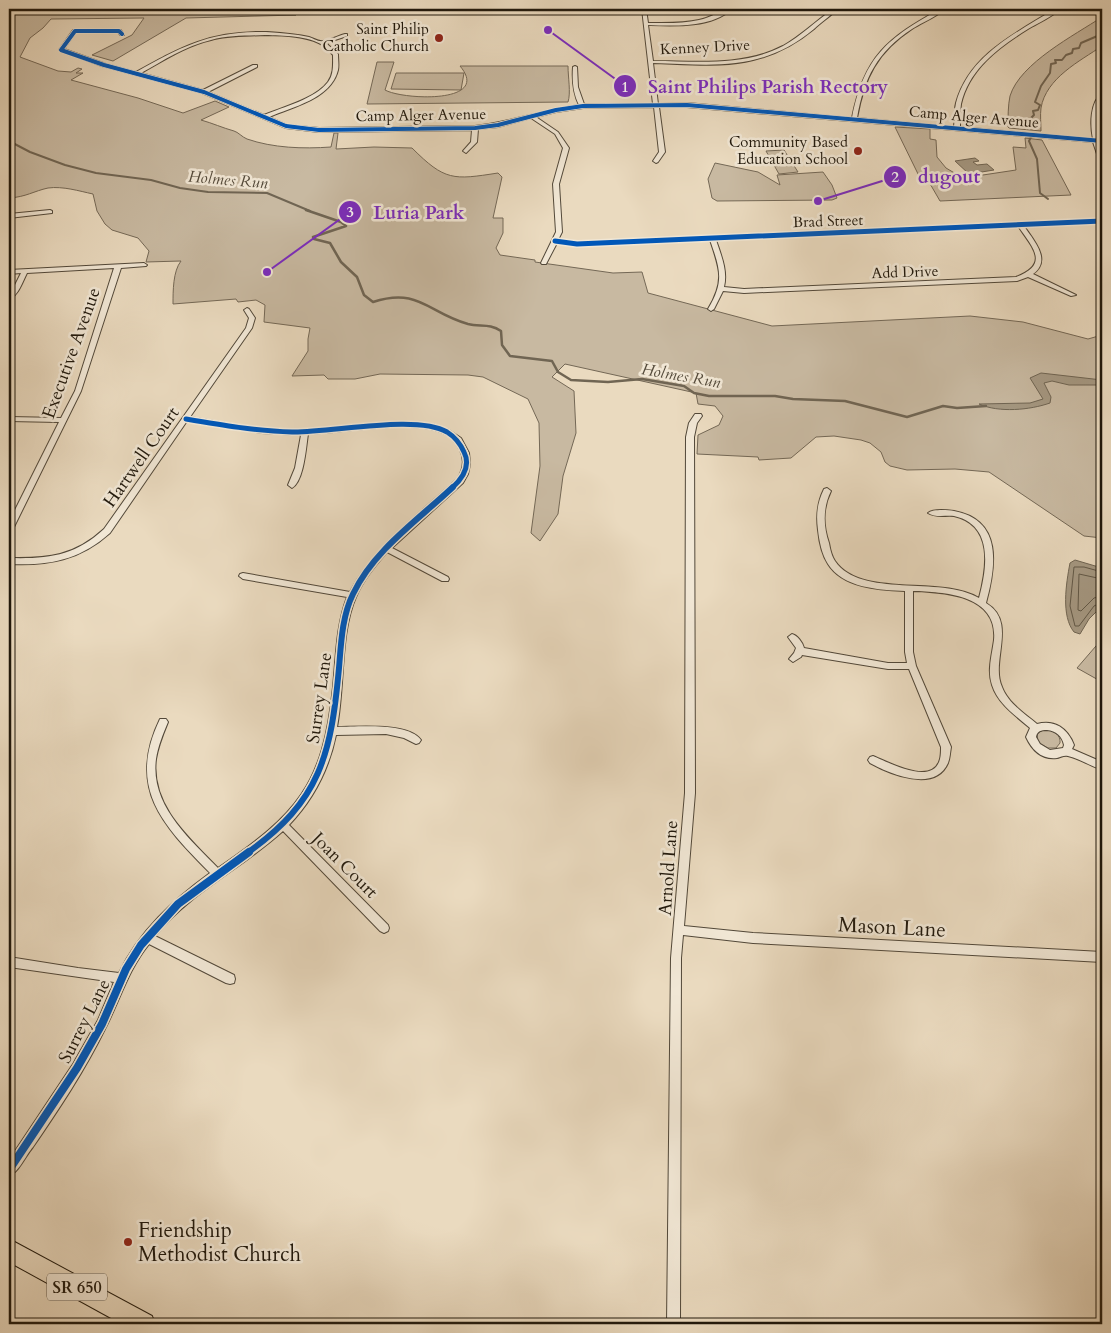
<svg xmlns="http://www.w3.org/2000/svg" width="1111" height="1333" font-family="Cardo,serif">
	<rect width="100%" height="100%" fill="#eadabf"/>
	<filter id="stains"><feTurbulence type="fractalNoise" baseFrequency=".004" numOctaves="4"/><feColorMatrix values="0 0 0 0 .2 0 0 0 0 .09 0 0 0 0 .02 0 0 0 .5 -.17"/></filter>
	<radialGradient id="worn" r=".72"><stop offset=".6" stop-color="#630" stop-opacity="0"/><stop offset="1" stop-color="#630" stop-opacity=".3"/></radialGradient>
	<path fill="#c8b9a1" stroke="#746856" d="M9,9H208L240,14L296,15L186,18L113,61L92,55L132,35L144,18L51,19L43,28L30,38L20,57L58,71L71,72L78,68L82,69L76,73H83L71,80L138,98L183,113L215,101L229,107L201,120C212,123 223,128 234,131C238,132 242,137 247,139C273,148 303,149 331,147L334,133H338L336,149L374,147L412,148C445,181 453,180 498,173L502,177L493,218H503V233L496,248L500,255L535,260V262L613,273L642,272L648,293L772,326L970,316L1023,322L1088,339L1102,335V538L1084,536L989,472L955,469L907,470L890,466L885,462L881,452L870,443L861,440L834,436L816,437L791,458L759,460L758,457L697,454L698,435L719,425L723,416L715,406L698,404L696,393L565,364L552,377L574,391L576,433L563,476L558,514L540,541L531,533L540,466L539,423L528,399L483,377L468,375L380,374L355,379H328L324,375L292,376L308,351V339L310,328L264,322L265,305L256,300L238,302L236,299L173,304C173,291 173,271 181,261L146,262L149,251L138,238L112,230L105,224L97,211L93,194C79,191 63,186 48,188C34,191 26,197 9,198Z
		M308,9H461V10L306,13Z
		M479,9H581V11L479,12Z
		M1102,17V46C1080,61 1046,78 1041,108C1040,115 1041,124 1041,131L1009,128L1008,127C1008,117 1008,105 1010,96C1020,63 1075,35 1102,17Z
		M377,62H394L385,90C403,100 492,104 460,66H568C568,77 571,93 568,102L367,104Z
		M396,73H464L461,90L391,89Z
		M895,127L930,129V139L936,140L937,157L946,168L963,178L1016,170L1013,147L1026,148L1025,138L1042,140L1071,195L940,201L929,182L920,178Z
		M784,150L798,172L779,174L766,151Z
		M715,163L758,172L780,185L777,175L823,172L832,185L837,198L832,200L717,201L712,198L708,179Z
		M1102,639V682L1077,668Z
		M1046,729C1054,731 1061,735 1060,743L1056,748H1048L1038,742L1037,733Z"/>
	<path fill="#a59882" stroke="#706553" d="M975,158L979,161L973,162L977,165L987,164L994,170L969,174L955,161Z
		M1041,373L1102,380V385H1069L1052,381L1044,383L1051,397L1050,403C1030,410 999,413 979,404L1030,403L1043,399L1030,378Z
		M1075,560L1102,568V606L1089,619L1080,634L1074,632C1061,616 1066,584 1070,563Z"/>
	<g fill="none" stroke-linecap="round" stroke-linejoin="round">
		<path stroke="#625847" stroke-width="1" d="M1102,572L1084,567H1074L1070,606L1075,626H1079L1094,606L1102,602
			M1102,579L1079,574L1078,610L1081,611L1094,598L1102,596"/>
		<path stroke="#706553" stroke-width="2" d="M1028,129L1027,125L1031,124L1030,119L1034,115L1033,111L1038,110L1040,105L1035,102L1041,86L1050,73L1051,64L1056,63L1055,60H1062L1066,55L1072,53L1073,49L1079,48L1081,43L1102,34
			M1031,137L1029,141L1037,159L1040,193L1048,199
			M9,141L30,152L65,165L96,173L151,180L180,188L208,192L267,193L310,211"/>
		<path stroke="#706553" stroke-width="2.5" d="M306,210L341,222L346,226L313,237L314,239L330,243L341,262L357,277L364,295L373,302C419,287 428,313 468,324C480,327 490,323 501,331L502,345L510,356L552,361L558,372L571,380L608,382L642,379L684,386L694,393L709,396H775L793,399L845,401L907,417L943,406L957,408L986,406"/>
		<defs>
			<path id="street" d="M642,9H646L648,23C665,23 682,24 699,20C710,18 723,9 732,9C711,28 675,26 648,25L653,61C696,61 743,67 783,46C801,36 816,21 833,9H837C831,16 821,22 814,29C762,72 716,65 653,63L658,104L687,103L852,118C864,56 888,38 940,9H945C936,17 923,22 912,29C877,52 864,78 857,118L954,127C955,119 954,111 956,103C969,55 1016,33 1055,9H1060C1052,17 1038,23 1028,29C999,47 969,69 961,104C960,111 960,120 960,127L1093,139C1090,125 1090,102 1102,93C1102,98 1100,103 1099,109C1096,119 1096,129 1098,139H1102V143L1099,142L1102,154V162L1099,160L1093,142L687,107H659L665,152L658,162L656,163L653,161L659,152L654,107L583,108L556,112L536,117L558,132L569,148L559,184L562,232L558,240L577,242L1102,219V223L1024,226C1034,241 1052,260 1033,274L1076,295L1071,296L1028,277L1017,281L744,293L723,291L714,309L711,311L708,309C725,281 720,269 710,240L577,246L557,243L546,264H542L541,263L556,232L553,184L563,148L555,134L531,118L498,127L478,129L477,142L466,153L463,151L471,142L472,130L319,132L286,128L202,93L102,66L59,50L73,30H121L124,35H120L118,32H76L64,49L106,64L136,72C183,46 210,31 266,32C280,33 295,34 309,37C313,38 318,42 323,41C330,40 338,36 345,34H347V36L326,43L338,54C338,60 339,65 338,70C331,99 292,107 269,117L287,125L319,128L475,126C510,122 544,110 579,105C573,93 572,81 573,67L575,66L577,67L578,87L584,104H653ZM265,35C283,36 308,35 324,46C327,48 330,52 333,55C333,64 334,74 328,82C315,99 283,107 264,115L208,92L257,67V65H253L203,90L141,73C163,61 185,46 211,40C228,35 247,36 265,35ZM1018,226C1033,248 1050,264 1016,277L744,289L724,287C728,271 721,255 716,240Z
				M50,210L52,211V213L9,218V214Z
				M144,263L147,265L146,266L121,268L81,391L13,529L9,532V522L59,422L9,421V417L61,418L75,391L114,268L27,273C22,283 19,294 9,300V294L13,289L21,273L9,274V270Z
				M247,308L249,309L255,318L252,328L190,417L249,427L287,430L328,429L398,422L432,424L449,430L461,438L469,453L470,464L468,474L463,483L392,548L448,577L449,579L448,581H442L387,552C375,566 363,580 356,597C340,633 345,687 337,727C357,727 408,722 421,740L419,743L416,744L404,738L386,734L336,735C329,769 313,800 289,825L388,925L389,928L388,931L384,933L380,931L283,831C241,869 191,892 155,936L234,975L235,979L234,983L230,984L226,983L149,944C128,970 120,1000 105,1029C85,1070 59,1109 33,1147C26,1155 19,1172 9,1176V1160L73,1064L98,1020L114,982L9,967V957L78,968L119,973C139,931 173,900 210,873C164,826 126,789 160,719H166L168,722C163,734 158,746 156,759C150,805 189,838 218,868C297,814 323,786 333,687C336,657 336,626 347,597L243,579L239,576L240,574L243,573L350,592C374,546 420,514 457,479C463,470 465,460 460,450C456,443 452,438 445,434C417,418 342,433 308,434C306,447 304,481 292,488L288,485L295,468L301,435L262,433L187,421L110,533C80,560 49,566 9,564V558C48,559 75,556 104,529L246,328L249,318L244,310Z
				M695,414H701L702,416L697,423L694,437L695,793L684,926L753,933L1102,952V962L753,943L683,935L681,958L680,1324H667L671,958L685,793L686,437L689,423Z
				M827,488L831,491C823,507 823,526 829,543C830,549 832,557 835,561C861,599 940,575 979,598C987,568 994,525 954,516C946,515 935,518 928,513C933,509 947,510 954,511C1003,520 996,566 986,603C1018,622 990,661 1002,687C1008,703 1025,714 1037,724C1055,719 1068,729 1074,745L1072,749L1102,762V770C1091,766 1080,759 1068,756C1064,755 1061,757 1057,758C1042,760 1032,750 1026,737L1030,728C1016,716 998,704 992,685C987,670 992,655 994,640C998,595 945,592 913,591V652L916,666L951,747C950,752 950,758 948,763C935,793 890,774 870,763L868,760L870,757L873,756C888,762 933,787 940,759C941,755 941,751 941,747L909,669H888L802,655L801,657L793,662L789,659L794,653L796,648L788,637L792,634C797,635 803,643 804,648L888,663H907L905,652V591C879,590 843,588 828,564C822,555 819,540 818,530C816,515 817,503 824,489ZM1047,730C1056,731 1062,736 1064,745L1063,748L1050,750L1040,744L1036,737C1037,731 1041,730 1047,730Z"/>
			<path id="primary" d="M9,1239L152,1316L155,1324H122L9,1262Z"/>
		</defs>
		<use href="#street" stroke="#524839" stroke-width="2"/>
		<use href="#primary" stroke="#20180c" stroke-width="2"/>
		<use href="#street" fill="#f1e7d5" fill-rule="evenodd"/>
		<use href="#primary" fill="#eadabf" fill-rule="evenodd"/>
		<defs>
			<path id="cycleway-far3" d="M122,34L119,31H75L61,50L104,65L204,92L286,126L319,130L475,128L498,125L556,110L583,106L687,105L1102,141"/>
			<path id="cycleway-far2" d="M555,241L577,244L1102,221
				M186,419C221,425 256,431 292,432C331,433 416,414 447,432C455,437 460,443 464,452C471,466 462,479 452,488"/>
			<path id="cycleway-far1" d="M247,853C321,801 331,754 339,668C341,644 342,616 353,594C374,550 418,520 453,487"/>
			<path id="cycleway" d="M9,1170L77,1068L102,1024L126,969L141,945L178,904L249,852"/>
		</defs>
		<use href="#cycleway-far3" stroke="#f1e7d5" stroke-width="5.5"/>
		<use href="#cycleway-far2" stroke="#f1e7d5" stroke-width="8"/>
		<use href="#cycleway-far1" stroke="#f1e7d5" stroke-width="9"/>
		<use href="#cycleway" stroke="#f1e7d5" stroke-width="11"/>
		<use href="#cycleway-far3" stroke="#0057b8" stroke-width="4"/>
		<use href="#cycleway-far2" stroke="#0057b8" stroke-width="5"/>
		<use href="#cycleway-far1" stroke="#0057b8" stroke-width="6"/>
		<use href="#cycleway" stroke="#0057b8" stroke-width="8"/>
	</g>
	<g fill="#8f2418" stroke="#f1e7d5" stroke-width="2">
		<circle cx="439" cy="38" r="5"/>
		<circle cx="858" cy="151" r="5"/>
		<circle cx="128" cy="1242" r="5"/>
	</g>
	<g text-anchor="middle" stroke-width="5" stroke-linejoin="round" paint-order="stroke">
		<g font-size="15" fill="#20180c" stroke="#f1e7d5" text-anchor="end">
			<text x="429" y="34">Saint Philip<tspan x="429" dy="17">Catholic Church</tspan></text>
			<text x="848" y="147">Community Based<tspan x="848" dy="17">Education School</tspan></text>
		</g>
		<g font-size="15" fill="#20180c" stroke="#f1e7d5">
			<text transform="translate(705 47) rotate(-3)" y="5">Kenney Drive</text>
			<text transform="translate(421 115) rotate(-1)" y="5">Camp Alger Avenue</text>
			<text transform="translate(974 117) rotate(5)" y="5">Camp Alger Avenue</text>
			<text transform="translate(828 221) rotate(-2)" y="5">Brad Street</text>
			<text transform="translate(905 272) rotate(-2)" y="5">Add Drive</text>
		</g>
		<g font-size="16" font-style="italic" fill="#554b3b" stroke="#f1e7d5">
			<text transform="translate(228 179) rotate(5)" y="6">Holmes Run</text>
			<text transform="translate(681 375) rotate(10)" y="6">Holmes Run</text>
		</g>
		<rect fill="#f1e7d5" stroke="#5f5648" stroke-width="1" x="47" y="1273.5" width="60" height="27" rx="4"/>
		<g font-size="16" font-weight="bold" fill="#20180c">
			<text x="77" y="1293">SR 650</text>
		</g>
		<g font-size="18" fill="#20180c" stroke="#f1e7d5">
			<text transform="translate(71 353) rotate(-70)" y="6">Executive Avenue</text>
			<text transform="translate(141 457) rotate(-55)" y="6">Hartwell Court</text>
			<text transform="translate(319 698) rotate(-82)" y="6">Surrey Lane</text>
			<text transform="translate(345 865) rotate(45)" y="6">Joan Court</text>
			<text transform="translate(668 868) rotate(-86)" y="6">Arnold Lane</text>
			<text transform="translate(84 1021) rotate(-63)" y="6">Surrey Lane</text>
		</g>
		<g font-size="21" fill="#20180c" stroke="#f1e7d5">
			<text transform="translate(892 927) rotate(3)" y="7">Mason Lane</text>
		</g>
		<g font-size="21" fill="#20180c" stroke="#f1e7d5" text-anchor="start">
			<text x="138" y="1237">Friendship<tspan x="138" dy="24">Methodist Church</tspan></text>
		</g>
	</g>
	<path fill="none" stroke="#7b2cbf" stroke-width="2" d="M548 30L625 86M818 201L895 177M267 272L350 212"/>
	<g fill="#7b2cbf" stroke="#f1e7d5" stroke-width="2">
		<circle cx="548" cy="30" r="5"/>
		<circle cx="818" cy="201" r="5"/>
		<circle cx="267" cy="272" r="5"/>
		<circle cx="625" cy="86" r="12"/>
		<circle cx="895" cy="177" r="12"/>
		<circle cx="350" cy="212" r="12"/>
	</g>
	<g font-size="15" text-anchor="middle" font-weight="bold" fill="#fff">
		<text x="625" y="92">1</text>
		<text x="895" y="182">2</text>
		<text x="350" y="217">3</text>
	</g>
	<g font-size="19" text-anchor="middle" font-weight="bold" fill="#7b2cbf" stroke="#f1e7d5" stroke-width="5" stroke-linejoin="round" paint-order="stroke">
		<text x="768" y="93">Saint Philips Parish Rectory</text>
		<text x="949" y="183">dugout</text>
		<text x="419" y="219">Luria Park</text>
	</g>
	<rect width="1111" height="1333" fill="none" stroke="#eadabf" stroke-width="30"/>
	<rect x="10" y="10" width="1091" height="1313" fill="none" stroke="#20180c" stroke-width="2.5"/>
	<rect x="15" y="15" width="1081" height="1303" fill="none" stroke="#20180c"/>
	<rect width="100%" height="100%" filter="url(#stains)"/>
	<rect width="100%" height="100%" fill="url(#worn)"/>
</svg>
